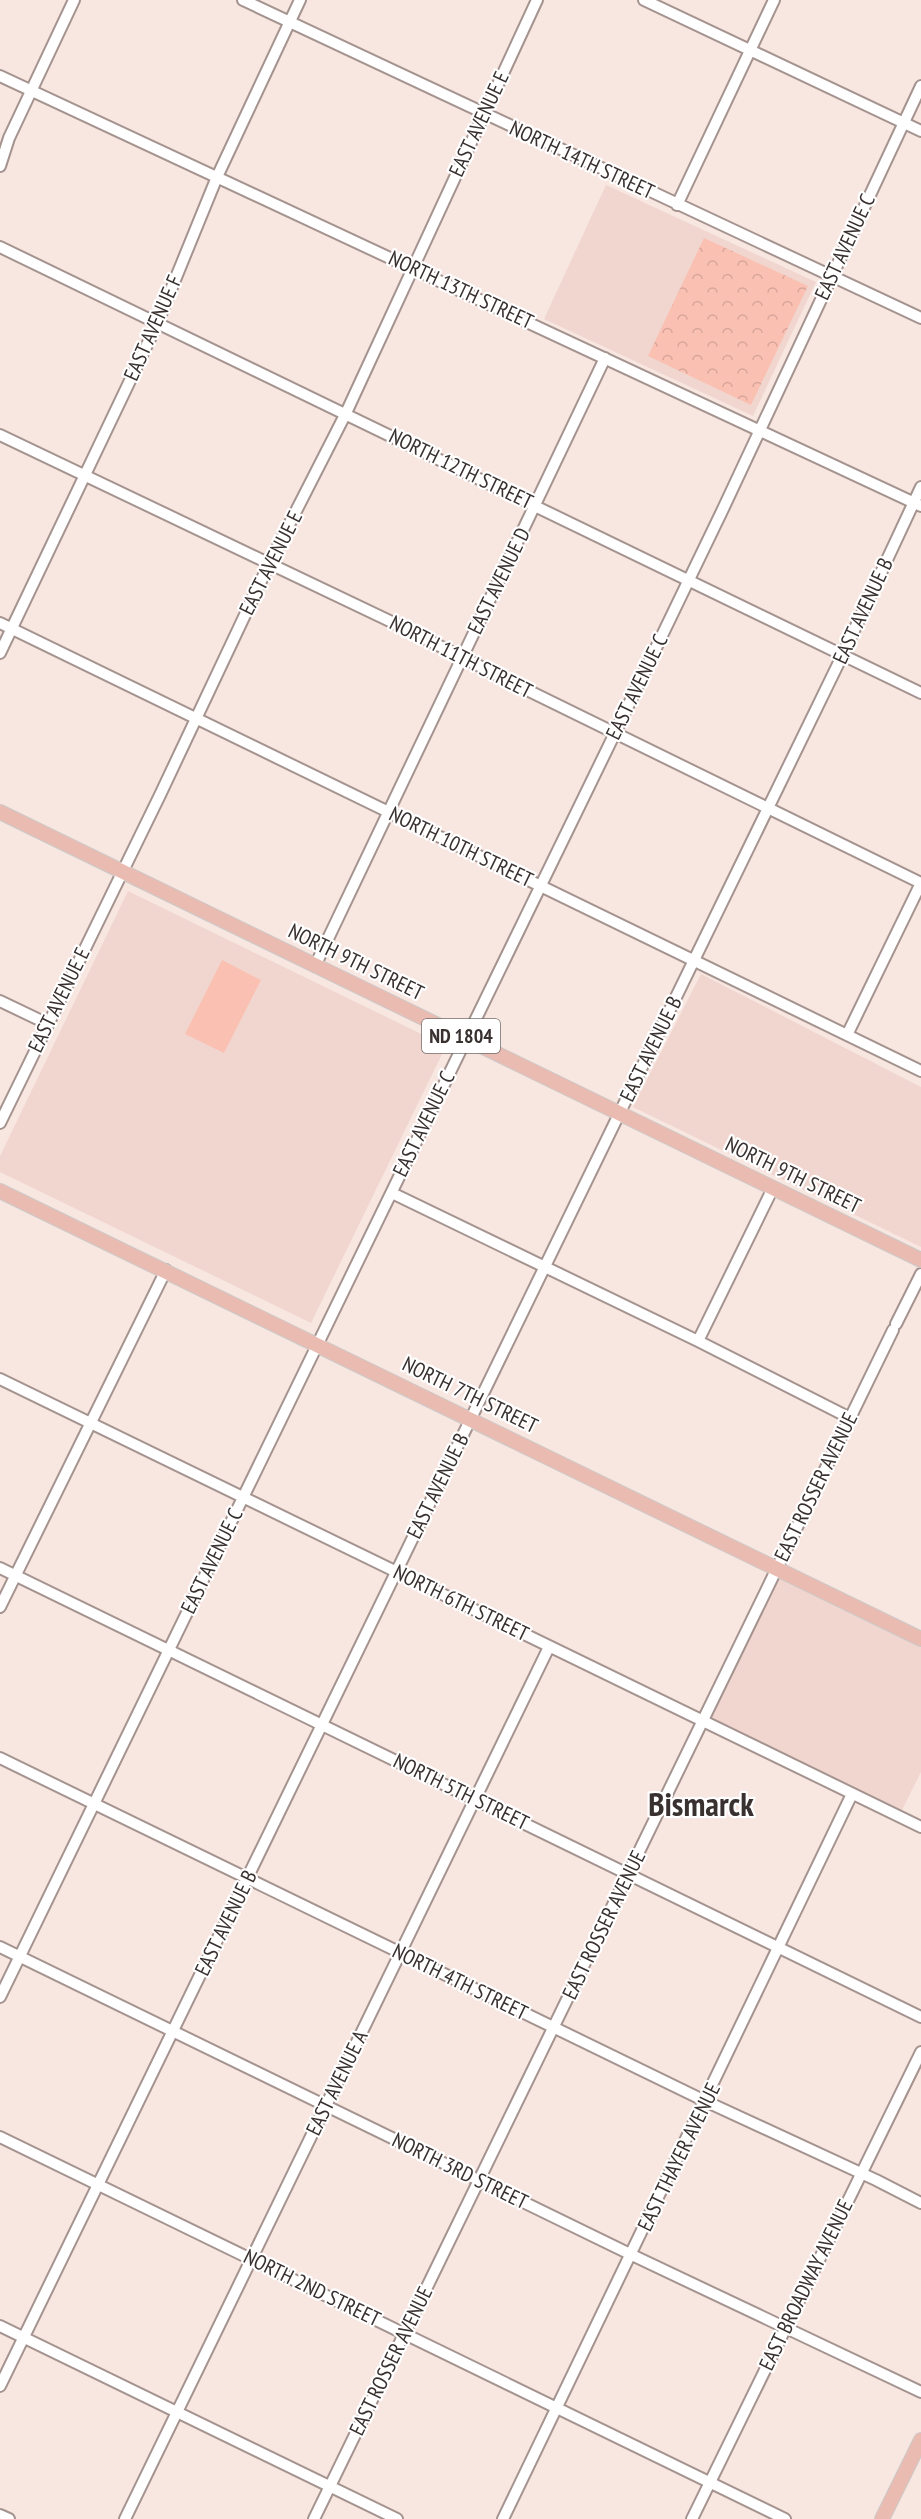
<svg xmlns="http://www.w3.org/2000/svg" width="921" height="2519" font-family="'PT Sans Narrow',sans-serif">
	<defs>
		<pattern id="park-crowns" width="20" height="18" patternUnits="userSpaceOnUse" patternTransform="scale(1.5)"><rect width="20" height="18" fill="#fac0b2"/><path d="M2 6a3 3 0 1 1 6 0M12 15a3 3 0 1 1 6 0" fill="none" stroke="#d7a599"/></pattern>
	</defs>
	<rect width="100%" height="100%" fill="#f8e6e1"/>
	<path fill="#f1d6d0" d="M606,185L816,282L753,416L544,319Z
		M128,891L446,1046L311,1323L0,1172V1156Z
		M701,974L921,1087V1247L633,1107Z
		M777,1569L921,1639V1772L899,1816L702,1721Z"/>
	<path fill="#fac0b2" d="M222,960L261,980L224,1053L185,1034Z"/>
	<path fill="url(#park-crowns)" d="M704,238L808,286L751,405L648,356Z"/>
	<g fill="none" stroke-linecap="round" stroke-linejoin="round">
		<defs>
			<path id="minor" d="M243,0L921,318
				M644,0L921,131
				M0,76L921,506
				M0,166L9,138L74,0
				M677,205L774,0
				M0,247L921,693
				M0,435L396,624L521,687L921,883
				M0,623L921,1071
				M0,653L157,324L217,177L300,0
				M315,966L605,358
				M0,1001L48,1024
				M847,1035L921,883
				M0,1123L160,795L269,564L346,413L537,0
				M392,1193L698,1341L850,1418
				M896,1324L921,1274
				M698,1341L773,1188
				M0,1379L921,1827
				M0,1568L921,2017
				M0,1607L166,1270
				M0,1758L705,2101L876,2180L921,2203
				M0,1947L632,2255L921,2392
				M0,1997L615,733L723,509L921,86
				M0,2137L785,2519
				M0,2326L397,2519
				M0,2386L843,654L921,487
				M0,2515L9,2519
				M125,2519L549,1647
				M314,2519L893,1330
				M503,2519L852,1794
				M692,2519L921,2052"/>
			<path id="major" d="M0,812L921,1260
				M0,1191L921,1639
				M882,2519L921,2440"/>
		</defs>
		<use href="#minor" stroke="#a4938f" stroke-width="14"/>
		<use href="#major" stroke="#ccc9c9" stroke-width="16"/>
		<use href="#minor" stroke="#fff" stroke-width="10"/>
		<use href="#major" stroke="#eabcb1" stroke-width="14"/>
	</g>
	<g text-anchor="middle" stroke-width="4.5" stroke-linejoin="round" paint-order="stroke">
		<rect fill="#fff" stroke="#746f6e" stroke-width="1.5" x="422" y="1019" width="78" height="34" rx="4.5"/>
		<g font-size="20" font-weight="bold" fill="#393130">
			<text x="461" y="1043">ND 1804</text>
		</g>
		<g font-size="21" fill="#393130" stroke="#fff">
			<text transform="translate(479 124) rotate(-65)" y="7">EAST AVENUE E</text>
			<text transform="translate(582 160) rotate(25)" y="7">NORTH 14TH STREET</text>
			<text transform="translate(845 247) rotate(-65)" y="7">EAST AVENUE C</text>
			<text transform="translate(461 290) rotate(25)" y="7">NORTH 13TH STREET</text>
			<text transform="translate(153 328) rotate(-66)" y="7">EAST AVENUE F</text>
			<text transform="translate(461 469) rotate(26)" y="7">NORTH 12TH STREET</text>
			<text transform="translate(271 563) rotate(-63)" y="7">EAST AVENUE E</text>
			<text transform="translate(499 581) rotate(-64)" y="7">EAST AVENUE D</text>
			<text transform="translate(863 611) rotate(-65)" y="7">EAST AVENUE B</text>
			<text transform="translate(461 657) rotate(27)" y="7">NORTH 11TH STREET</text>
			<text transform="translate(637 687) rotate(-64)" y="7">EAST AVENUE C</text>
			<text transform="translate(461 847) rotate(26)" y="7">NORTH 10TH STREET</text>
			<text transform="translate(356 962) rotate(26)" y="7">NORTH 9TH STREET</text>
			<text transform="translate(59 1000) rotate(-64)" y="7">EAST AVENUE E</text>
			<text transform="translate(651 1049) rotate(-64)" y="7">EAST AVENUE B</text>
			<text transform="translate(424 1124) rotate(-64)" y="7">EAST AVENUE C</text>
			<text transform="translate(793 1175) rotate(26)" y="7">NORTH 9TH STREET</text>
			<text transform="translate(470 1395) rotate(26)" y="7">NORTH 7TH STREET</text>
			<text transform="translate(438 1486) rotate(-64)" y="7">EAST AVENUE B</text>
			<text transform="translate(816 1487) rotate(-64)" y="7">EAST ROSSER AVENUE</text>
			<text transform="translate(212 1561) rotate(-64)" y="7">EAST AVENUE C</text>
			<text transform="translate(461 1603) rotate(26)" y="7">NORTH 6TH STREET</text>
			<text transform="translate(461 1792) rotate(26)" y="7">NORTH 5TH STREET</text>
			<text transform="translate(226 1923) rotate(-64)" y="7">EAST AVENUE B</text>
			<text transform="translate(604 1925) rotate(-64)" y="7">EAST ROSSER AVENUE</text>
			<text transform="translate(460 1982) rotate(26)" y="7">NORTH 4TH STREET</text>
			<text transform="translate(337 2083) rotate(-64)" y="7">EAST AVENUE A</text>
			<text transform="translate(679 2157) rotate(-64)" y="7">EAST THAYER AVENUE</text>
			<text transform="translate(460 2171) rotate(26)" y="7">NORTH 3RD STREET</text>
			<text transform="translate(806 2285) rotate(-64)" y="7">EAST BROADWAY AVENUE</text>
			<text transform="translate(312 2288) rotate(26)" y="7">NORTH 2ND STREET</text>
			<text transform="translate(391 2361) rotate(-64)" y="7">EAST ROSSER AVENUE</text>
		</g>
		<g font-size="33" font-weight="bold" fill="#393130" stroke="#fff">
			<text x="701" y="1816">Bismarck</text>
		</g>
	</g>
</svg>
